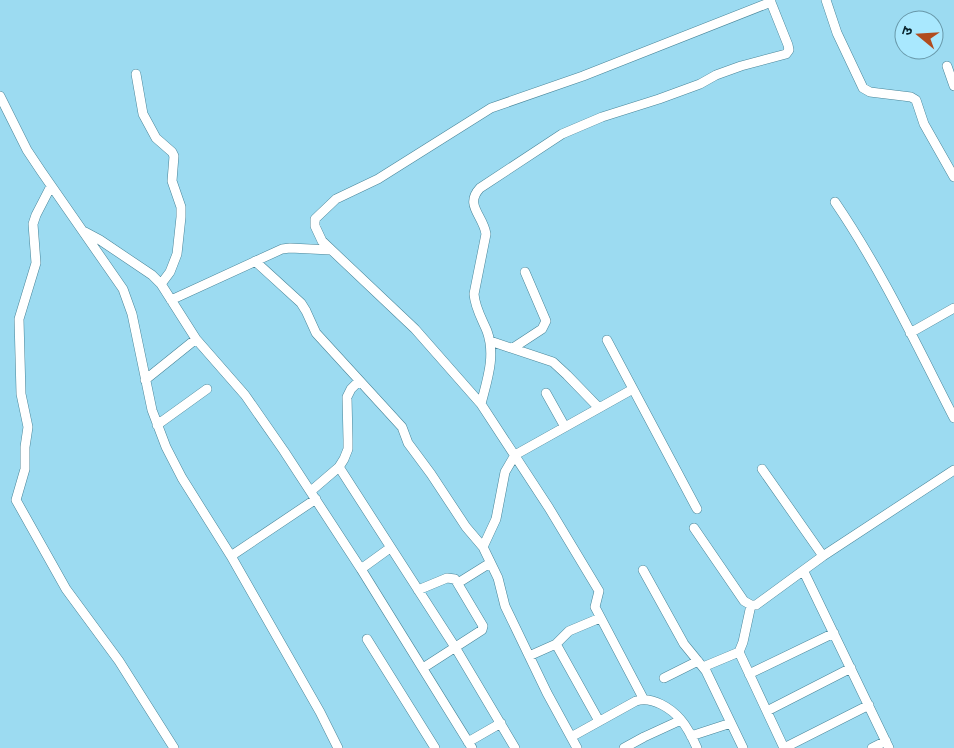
<svg xmlns="http://www.w3.org/2000/svg" width="954" height="748" font-family="'DejaVu Sans','Noto Sans Devanagari',sans-serif">
	<rect width="100%" height="100%" fill="#9cdbf1"/>
	<g fill="none" stroke-linecap="round" stroke-linejoin="round">
		<defs>
			<path id="street" d="M826,0L837,33L863,88L870,92L911,97L916,100L924,124L954,177
				M947,66L954,86
				M136,74L143,114L156,138L172,152L174,156L172,181L181,207V217L177,254L170,272L161,284
				M0,96L27,150L41,171L123,289L132,314L152,410L166,447L182,478L231,556L320,712L338,748
				M51,186L36,215L33,224L36,263L19,319L21,394L28,427L25,447V469L16,500L66,589L119,661L174,748
				M835,202C882,271 916,344 954,418
				M85,232L100,240L152,275L161,284L196,339L245,395L284,451L361,569L472,748
				M255,261L301,303L306,311L316,333L402,427L408,443L431,474L466,527L483,547L498,578L505,606L547,693L577,748
				M171,300L282,249L290,248L331,250
				M910,333L954,308
				M607,340L697,509
				M490,341L553,362L567,375L599,408
				M513,348L542,329L546,321L525,272
				M145,380L196,339
				M546,393L565,427
				M481,404C487,380 496,356 487,331C482,319 475,308 474,294L486,234C483,215 464,205 480,188L562,134L602,117L659,99L700,84L716,75L741,66L786,54L789,50L788,45L770,0
				M157,425L207,389
				M339,467L455,647L515,748
				M762,469L823,556
				M311,491L339,467L344,459L348,449V440L347,397L351,389L359,381
				M694,528L744,601L751,605H756L823,556L954,470
				M483,547L496,519L505,472L515,455L633,389
				M231,556L316,499
				M361,569L390,548
				M643,570L684,644L706,671L743,748
				M804,572L889,748
				M458,583L490,563
				M418,590L447,578L455,579L483,626L482,630L423,668
				M367,639L435,748
				M556,644L599,721
				M739,652L784,748
				M529,656L556,644L569,631L600,618
				M703,667L739,652L743,642L751,605
				M749,674L834,633
				M664,678L698,661
				M643,698L595,607L599,591L549,508L481,404L415,329L322,241L315,226V219L336,199L378,179L491,108L583,76L771,2
				M767,711L851,668
				M691,736L731,723
				M571,737L636,701C652,696 671,708 681,720C688,728 693,739 697,748
				M468,742L501,723
				M624,748L644,737L681,720
				M784,748L869,705
				M872,748L886,741"/>
		</defs>
		<use href="#street" stroke="#488599" stroke-width="10"/>
		<use href="#street" stroke="#fff" stroke-width="9"/>
	</g>
	<g transform="translate(919 35) rotate(288)"><circle r="24" fill="#a9e8fe" stroke="#6898a9"/>
	<path d="M0-4L9 19L0 12L-9 19Z" fill="#b14c1f"/>
	<text y="-8" font-size="14" font-weight="bold" text-anchor="middle" fill="#07212a">उ</text>
	</g>
</svg>
